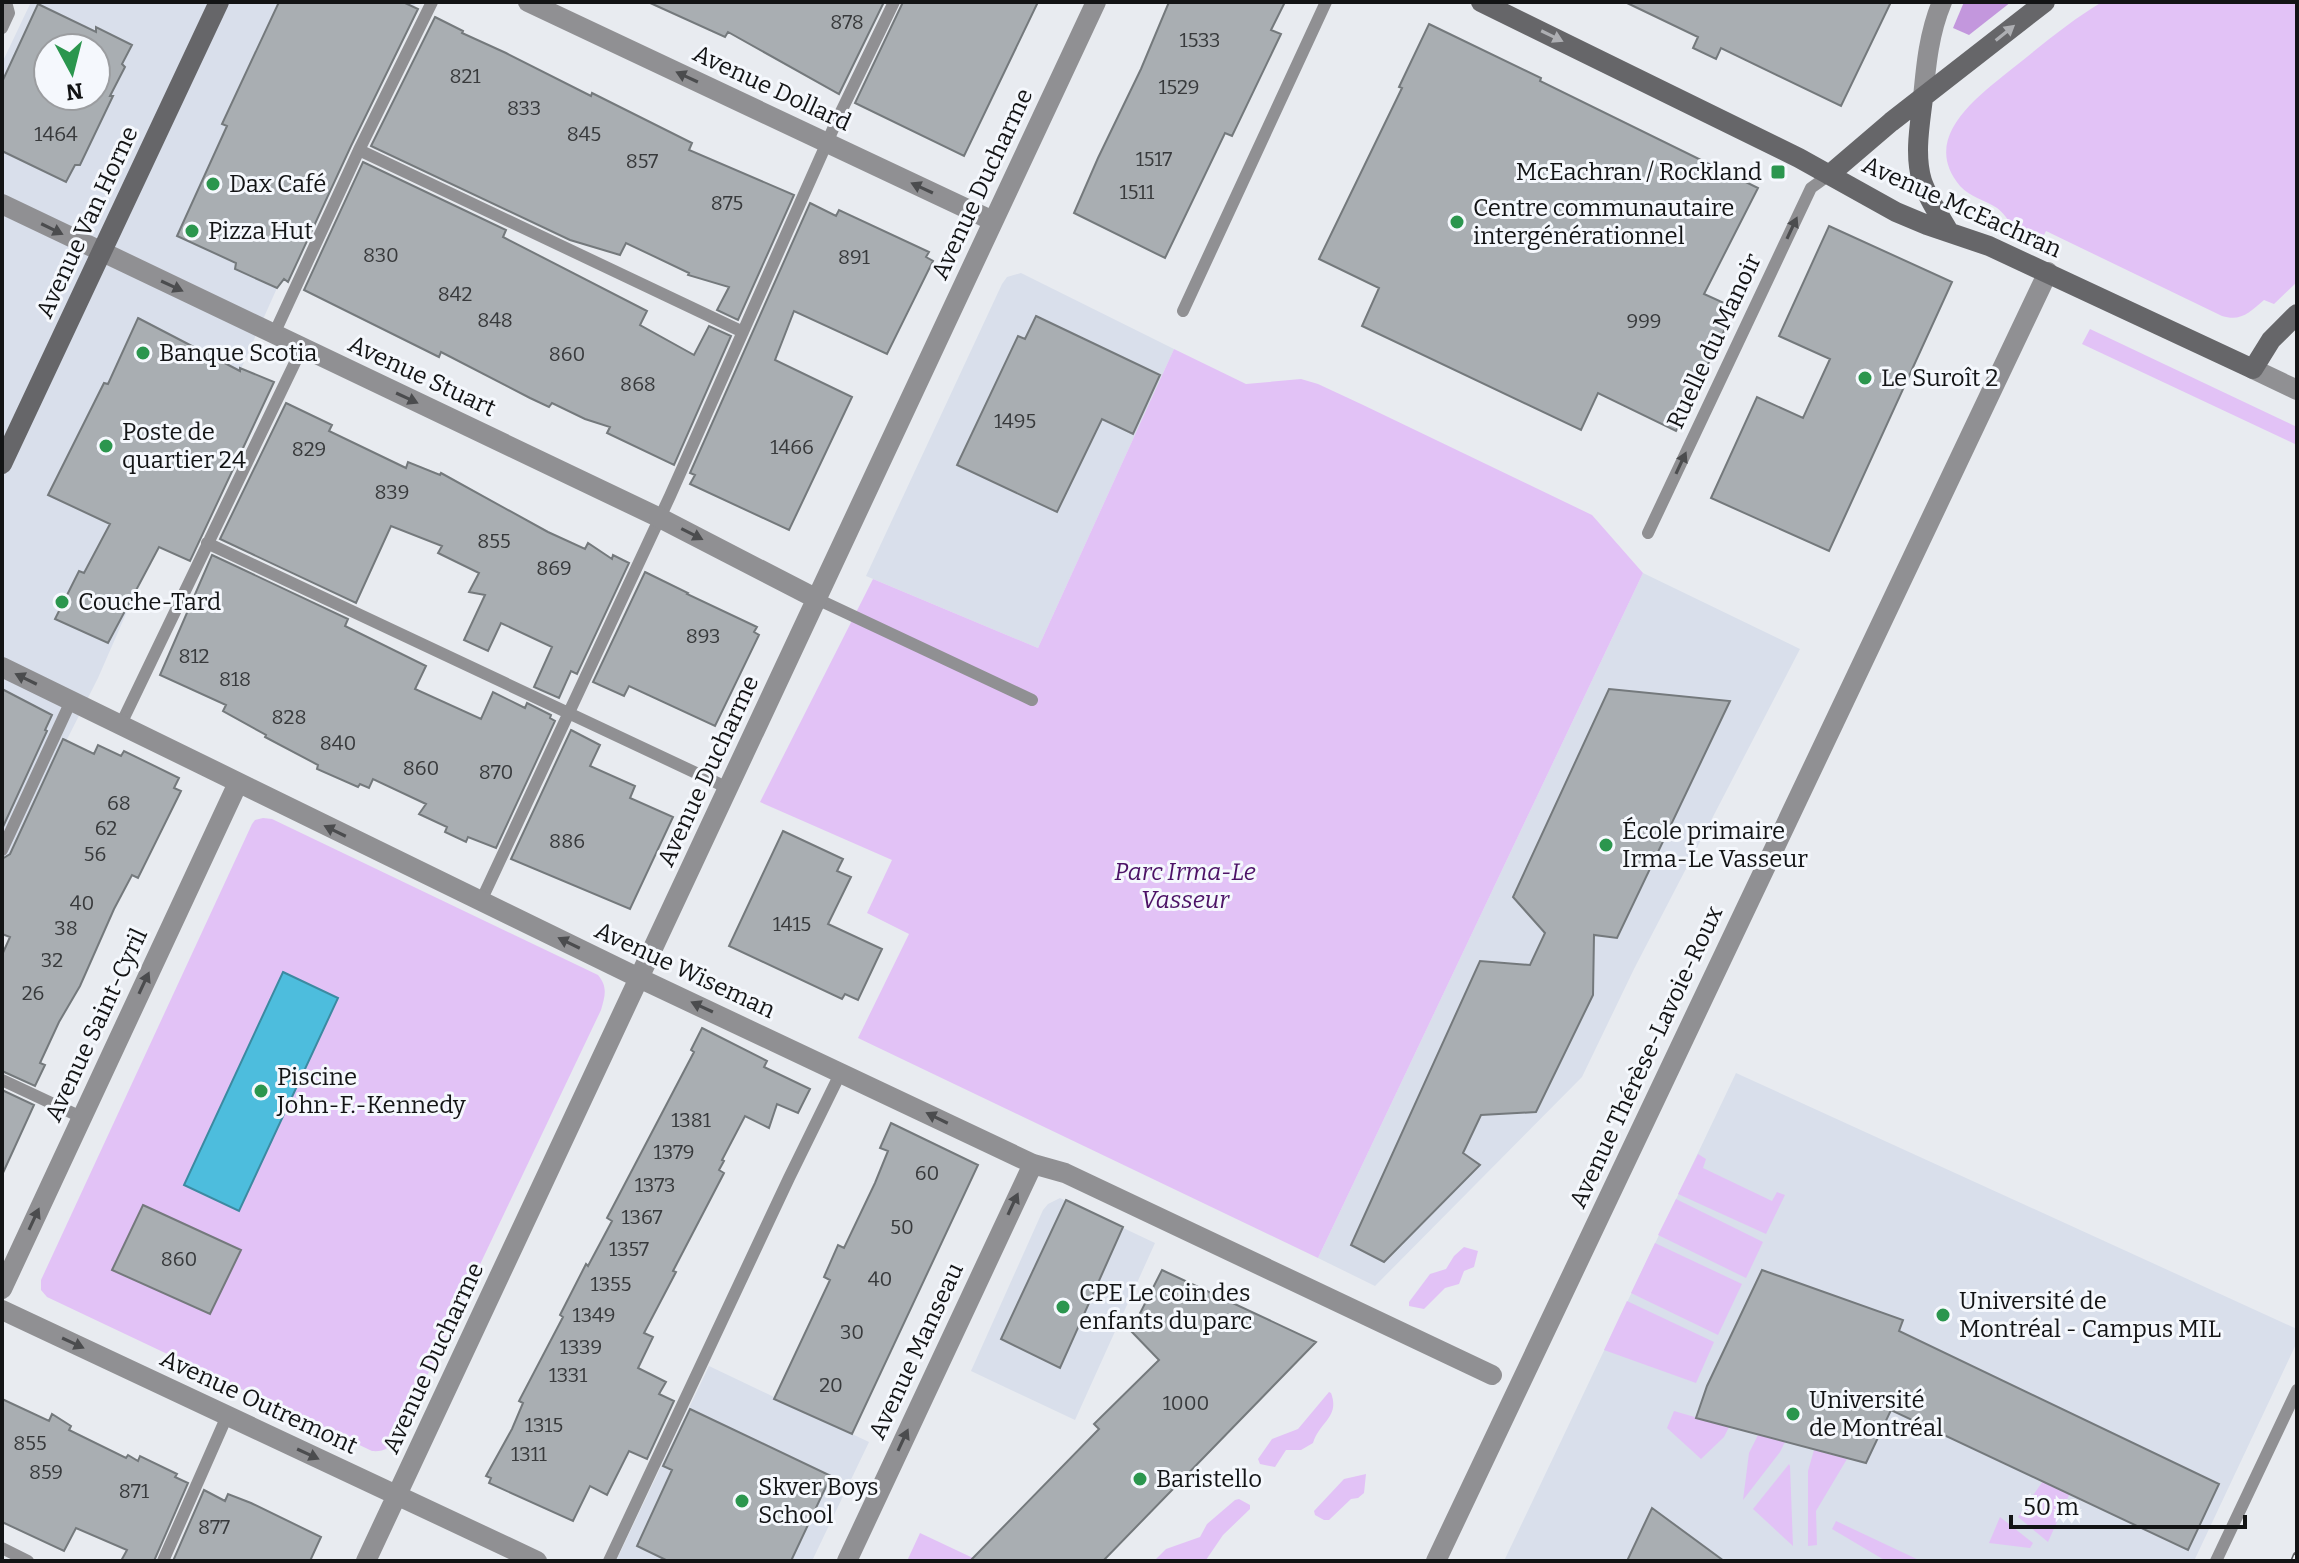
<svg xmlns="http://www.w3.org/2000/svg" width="2299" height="1563" font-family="Bitter,serif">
	<rect width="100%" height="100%" fill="#e8ebf0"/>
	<path fill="#d9dfeb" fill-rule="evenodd" d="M31,2H416L334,175L277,288L240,371L204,435L98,678L2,868V63ZM48,48H96V96H48Z
		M1021,273L1174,349L1038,648L866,576L1002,284L1007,277Z
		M1643,573L1800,649L1634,969L1582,1077L1375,1286L1318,1258Z
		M1736,1073L2297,1329V1342L2194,1561H1504Z
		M1060,1198L1155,1243L1075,1420L971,1371L1043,1210L1048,1204Z
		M709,1366L869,1442L812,1561H616Z"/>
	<path fill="#e2c2f6" d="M2102,2H2297V282L2274,304L2264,300C2250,312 2241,322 2222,316L2046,231L2042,239C2033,235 2022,232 2014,226C2008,221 2004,213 1997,208C1985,200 1970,197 1960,186C1919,137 1979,96 2013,68C2042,45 2070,21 2102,2Z
		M2090,329L2297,427V445L2082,344Z
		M1174,349L1246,384L1301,379L1318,384L1361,404L1592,515L1643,573L1318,1258L858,1038L909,934L867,913L892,860L760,802L873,579L1038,648Z
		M263,818L272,819L598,975C608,987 605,996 601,1010L397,1439C389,1448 384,1452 372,1451L47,1297L41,1290V1280L252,824L255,820Z
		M1698,1154L1706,1159L1703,1168L1772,1201L1777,1192L1785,1195L1766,1234L1678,1194Z
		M1676,1199L1763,1242L1746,1278L1658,1235Z
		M1655,1243L1742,1284L1718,1335L1631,1293Z
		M1464,1247L1478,1251L1474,1267L1464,1271L1459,1284L1445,1288L1424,1309L1409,1306V1302L1430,1274L1446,1269L1454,1256Z
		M1627,1301L1714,1342L1696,1383L1604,1350Z
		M1329,1392L1331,1393C1340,1417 1320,1421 1313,1443L1301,1450H1286L1275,1467L1260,1464L1258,1459L1272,1439L1298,1429Z
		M1674,1411L1729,1427L1724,1437L1701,1459L1667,1428Z
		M1758,1435L1785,1442L1780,1452L1743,1500L1749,1453Z
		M1814,1450L1847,1459L1816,1511L1817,1545L1808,1546V1471Z
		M1789,1464L1790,1466L1793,1546L1753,1509Z
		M1366,1474L1364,1493L1358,1498L1351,1499L1329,1520H1324L1315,1515L1314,1511L1344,1479Z
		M2043,1481L2070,1493L2048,1542L2018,1517Z
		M1239,1499L1250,1505V1509L1223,1535L1206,1560L1154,1561L1166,1549L1200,1537L1207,1524L1235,1500Z
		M2000,1517L2033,1543L2030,1548L1989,1543Z
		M1836,1521L1921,1561H1886L1832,1529Z
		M920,1533L973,1558L970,1561H907Z"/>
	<path fill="#c397dd" d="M1964,2H2011L1969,35L1953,28Z"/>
	<path fill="#4dbddd" stroke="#3c8aa1" stroke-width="2" d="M283,972L338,998L239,1211L184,1185Z"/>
	<path fill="#a9aeb2" stroke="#74797c" stroke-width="2" fill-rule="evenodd" d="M279,2H403L418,9L351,146L288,282L284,279L277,288L235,269L236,263L177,236L227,126L222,124Z
		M648,2H884L839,94L728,32L725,37Z
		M903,2H1038L964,156L855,103Z
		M1169,2H1285L1271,30L1281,34L1232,136L1225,133L1165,258L1074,213L1098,158L1141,69Z
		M1625,2H1891L1841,106L1721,48L1716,59L1693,48L1698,37Z
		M38,4L96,32V27L132,45L122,64L125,67L110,96H113L80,165H75L66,182L2,151V82ZM48,48H96V96H48Z
		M435,17L463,31L462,33L506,53L591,96L592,93L692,143L689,150L794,195L738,320L717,310L729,287L688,275L689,273L626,243L620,255L570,240L371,146Z
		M1429,24L1541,78L1540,81L1758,188L1704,294L1735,308L1676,431L1598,393L1581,430L1362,326L1379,288L1319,259L1402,88L1399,87Z
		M363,162L506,230L503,237L647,311L640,325L694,355L709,326L731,336L674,465L607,433L610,427L585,419L552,403L549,407L530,398L441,352L439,357L304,290Z
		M810,203L836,216L839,210L929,252L926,257L933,261L887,354L794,311L775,360L852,397L789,530L690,484L695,475L690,473Z
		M1829,226L1952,282L1829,551L1711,498L1757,397L1803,418L1830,359L1779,336Z
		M1036,316L1160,375L1133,434L1102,419L1057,512L957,465L1018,336L1025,339Z
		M138,318L240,371V368L274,382L190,561L159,547L108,643L55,619L79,571L84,573L110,524L48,495L104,383L108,384Z
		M286,403L332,425L329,431L406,468L408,462L440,475L441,473L548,532L585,549L588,543L612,559L613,555L629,563L577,674L571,671L559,698L534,687L552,647L501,623L488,651L464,640L485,595L469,592L479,573L438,553L442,546L391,526L356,603L220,539Z
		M212,555L348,619L345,626L426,666L415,689L481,719L493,692L525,708L527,703L551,715L550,718L555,721L496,848L468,837L466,842L445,832L447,827L419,814L426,804L373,779L369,788L360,784L358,787L317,769L318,765L265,737L266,735L223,711L226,705L160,675Z
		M645,572L688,593L687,594L757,627L754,632L759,635L715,726L629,686L624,696L593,682Z
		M2,689L52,715L45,730L47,731L2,829Z
		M1609,689L1730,701L1617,938L1594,935L1593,995L1536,1112L1481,1115L1463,1153L1480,1165L1384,1262L1351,1245L1480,961L1530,965L1545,933L1513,897Z
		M571,730L600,745L590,766L635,786L630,798L673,817L630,909L511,859Z
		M63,739L94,754L98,745L121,756L124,751L179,778L174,788L181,791L138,878L132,875L114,909L80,986L59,1022L40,1063L45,1065L35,1086L2,1071V955L10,937L2,934V859L10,854Z
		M783,831L843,859L837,871L851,877L828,924L882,949L858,1000L845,994L842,999L729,946Z
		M702,1028L767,1061L764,1067L810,1089L798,1113L777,1104L769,1128L745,1116L722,1160L724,1161L719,1170L724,1173L673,1271L676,1272L644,1333L653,1337L638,1368L666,1382L659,1394L674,1401L647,1459L629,1451L607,1495L590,1486L573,1521L489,1483L491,1478L486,1476L512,1429L523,1403L519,1401L563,1317L560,1315L586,1264L588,1266L612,1221L607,1218L694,1052L691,1050Z
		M2,1090L34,1105L2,1175Z
		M891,1123L978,1165L852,1434L774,1399L830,1280L824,1277L838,1245L844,1248L875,1183L888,1151L880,1148Z
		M1066,1200L1123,1227L1060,1368L1001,1339Z
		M143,1205L241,1250L210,1314L112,1270Z
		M1162,1270L1316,1342L1103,1561H970L1099,1429L1094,1424L1159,1360L1131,1331Z
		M1762,1270L1903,1320L1899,1331L2219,1484L2188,1550L1891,1410L1866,1463L1696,1418L1707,1386Z
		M2,1399L49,1421L52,1414L71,1426L69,1430L126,1458L128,1455L138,1461L140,1456L177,1474L175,1477L188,1483L154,1561H121L127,1550L76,1528L64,1551L2,1522Z
		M690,1409L831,1476L791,1561H668L637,1546L672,1470L663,1466Z
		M204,1490L225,1501L228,1494L251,1503L321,1537L310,1561H173Z
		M1652,1508L1724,1561H1627Z"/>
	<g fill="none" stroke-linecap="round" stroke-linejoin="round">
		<path stroke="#909093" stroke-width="12" d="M2,28L9,13L6,2
			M359,150L743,332
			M1183,311L1326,2
			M274,334L359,150L432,2
			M1648,533L1811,188L1829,175
			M207,543L728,788
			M817,599L1032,700
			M121,724L302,348
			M2,850L71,701
			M481,901L670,496L837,120L894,2
			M2,1080L81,1117
			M2,1548L28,1561
			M163,1561L227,1416
			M609,1561L789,1178L841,1072
			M2216,1561L2297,1390"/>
		<path stroke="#909093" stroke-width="20" d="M528,2L993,221
			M1923,98C1926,65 1929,33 1942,2
			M2,204L660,518L817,599
			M2253,369L2297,390
			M2,667L639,978L1033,1164L1065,1173L1492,1375
			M2,1289L238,783
			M2,1310L537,1561
			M366,1561L1096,2
			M847,1561L1033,1164
			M1436,1561L2048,272"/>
		<path stroke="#666669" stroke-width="20" d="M1481,2L1799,158L1896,212L1927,225L1989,246L2253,369L2271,340L2297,314
			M1923,98C1920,124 1914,155 1922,181C1928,199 1940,216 1949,232
			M1829,175L1891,122L2045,2
			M2,464L219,2"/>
		<defs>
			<path id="rail" d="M2295,1561L2297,1556"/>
		</defs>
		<use href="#rail" stroke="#5c5e60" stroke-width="9"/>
		<use href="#rail" stroke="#f5f8fd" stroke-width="6" stroke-dasharray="18" stroke-linecap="butt"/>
	</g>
	<defs><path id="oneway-solid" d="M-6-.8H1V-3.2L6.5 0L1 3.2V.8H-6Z" transform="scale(2)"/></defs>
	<g fill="#aeafb3">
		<use href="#oneway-solid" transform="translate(2005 33) rotate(-39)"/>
		<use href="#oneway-solid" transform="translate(1552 36) rotate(26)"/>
	</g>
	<g fill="#4b4c4e">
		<use href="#oneway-solid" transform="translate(687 77) rotate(-155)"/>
		<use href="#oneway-solid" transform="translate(922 188) rotate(-155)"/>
		<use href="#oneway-solid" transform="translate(1792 228) rotate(-65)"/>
		<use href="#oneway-solid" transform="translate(52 229) rotate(26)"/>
		<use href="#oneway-solid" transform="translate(172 286) rotate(25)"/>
		<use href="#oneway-solid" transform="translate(407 398) rotate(25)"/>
		<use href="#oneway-solid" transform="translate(1681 463) rotate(-65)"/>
		<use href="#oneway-solid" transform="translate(692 534) rotate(27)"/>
		<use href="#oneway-solid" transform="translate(26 679) rotate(-154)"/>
		<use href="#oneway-solid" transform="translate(335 831) rotate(-154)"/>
		<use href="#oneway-solid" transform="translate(569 943) rotate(-154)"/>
		<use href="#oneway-solid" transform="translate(144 983) rotate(-65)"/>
		<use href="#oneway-solid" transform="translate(702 1007) rotate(-155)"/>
		<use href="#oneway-solid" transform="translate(937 1118) rotate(-154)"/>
		<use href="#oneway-solid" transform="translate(1013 1204) rotate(-65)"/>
		<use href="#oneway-solid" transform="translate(34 1219) rotate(-65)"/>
		<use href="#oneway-solid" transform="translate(73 1343) rotate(25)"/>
		<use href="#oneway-solid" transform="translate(903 1440) rotate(-65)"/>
		<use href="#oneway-solid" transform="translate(308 1454) rotate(25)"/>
	</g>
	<g fill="#2b964e" stroke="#f5f8fd" stroke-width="3">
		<rect x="1770" y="164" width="16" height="16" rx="4"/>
		<circle cx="213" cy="184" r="8"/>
		<circle cx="1457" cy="222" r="8"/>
		<circle cx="192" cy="231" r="8"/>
		<circle cx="143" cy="353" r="8"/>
		<circle cx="1865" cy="378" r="8"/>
		<circle cx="106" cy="446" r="8"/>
		<circle cx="62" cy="602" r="8"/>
		<circle cx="1606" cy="845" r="8"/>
		<circle cx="261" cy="1091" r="8"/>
		<circle cx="1063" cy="1307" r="8"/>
		<circle cx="1943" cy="1315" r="8"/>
		<circle cx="1793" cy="1414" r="8"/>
		<circle cx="1140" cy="1479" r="8"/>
		<circle cx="742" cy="1501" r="8"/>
	</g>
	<g text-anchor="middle" stroke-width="6" stroke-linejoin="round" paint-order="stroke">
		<g font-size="20" fill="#383a3c">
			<text x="847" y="29">878</text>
			<text x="1200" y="47">1533</text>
			<text x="465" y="83">821</text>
			<text x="1179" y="94">1529</text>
			<text x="524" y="115">833</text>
			<text x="56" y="141">1464</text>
			<text x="584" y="141">845</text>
			<text x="1154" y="166">1517</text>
			<text x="642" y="168">857</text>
			<text x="1137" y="199">1511</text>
			<text x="727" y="210">875</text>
			<text x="381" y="262">830</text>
			<text x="854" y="264">891</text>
			<text x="455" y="301">842</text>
			<text x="495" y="327">848</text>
			<text x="1644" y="328">999</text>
			<text x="567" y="361">860</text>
			<text x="638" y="391">868</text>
			<text x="1015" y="428">1495</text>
			<text x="792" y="454">1466</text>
			<text x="309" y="456">829</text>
			<text x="392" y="499">839</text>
			<text x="494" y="548">855</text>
			<text x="554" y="575">869</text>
			<text x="703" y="643">893</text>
			<text x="194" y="663">812</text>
			<text x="235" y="686">818</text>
			<text x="289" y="724">828</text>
			<text x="338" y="750">840</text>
			<text x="421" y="775">860</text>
			<text x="496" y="779">870</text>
			<text x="119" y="810">68</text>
			<text x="106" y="835">62</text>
			<text x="567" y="848">886</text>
			<text x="95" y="861">56</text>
			<text x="82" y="910">40</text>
			<text x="792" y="931">1415</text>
			<text x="66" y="935">38</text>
			<text x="52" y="967">32</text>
			<text x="33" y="1000">26</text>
			<text x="691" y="1127">1381</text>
			<text x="674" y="1159">1379</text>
			<text x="927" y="1180">60</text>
			<text x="655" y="1192">1373</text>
			<text x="642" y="1224">1367</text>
			<text x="902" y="1234">50</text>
			<text x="629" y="1256">1357</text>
			<text x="179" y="1266">860</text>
			<text x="880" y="1286">40</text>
			<text x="611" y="1291">1355</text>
			<text x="594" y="1322">1349</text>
			<text x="852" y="1339">30</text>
			<text x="581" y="1354">1339</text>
			<text x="568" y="1382">1331</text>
			<text x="831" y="1392">20</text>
			<text x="1186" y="1410">1000</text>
			<text x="544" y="1432">1315</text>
			<text x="30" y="1450">855</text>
			<text x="529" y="1461">1311</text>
			<text x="46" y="1479">859</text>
			<text x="134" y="1498">871</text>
			<text x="214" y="1534">877</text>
		</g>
		<g font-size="24" fill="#131415" stroke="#f5f8fd">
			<text transform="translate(772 88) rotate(25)" y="8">Avenue Dollard</text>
			<text transform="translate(982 184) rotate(-65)" y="8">Avenue Ducharme</text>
			<text transform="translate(1962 207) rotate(24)" y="8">Avenue McEachran</text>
			<text transform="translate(87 222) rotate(-65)" y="8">Avenue Van Horne</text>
			<text transform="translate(1714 341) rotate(-65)" y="8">Ruelle du Manoir</text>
			<text transform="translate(422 376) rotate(25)" y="8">Avenue Stuart</text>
			<text transform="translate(708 771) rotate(-65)" y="8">Avenue Ducharme</text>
			<text transform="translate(685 970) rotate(25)" y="8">Avenue Wiseman</text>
			<text transform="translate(96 1025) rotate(-65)" y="8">Avenue Saint-Cyril</text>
			<text transform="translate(1646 1057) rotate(-65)" y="8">Avenue Thérèse-Lavoie-Roux</text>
			<text transform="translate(916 1351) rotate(-65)" y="8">Avenue Manseau</text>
			<text transform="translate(433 1358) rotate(-65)" y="8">Avenue Ducharme</text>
			<text transform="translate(259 1402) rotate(25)" y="8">Avenue Outremont</text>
		</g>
		<g font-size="24" fill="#131415" stroke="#f5f8fd" text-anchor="start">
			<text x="1762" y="180" text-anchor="end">McEachran / Rockland</text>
			<text x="229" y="192">Dax Café</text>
			<text x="1473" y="216">Centre communautaire<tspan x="1473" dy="28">intergénérationnel</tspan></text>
			<text x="208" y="239">Pizza Hut</text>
			<text x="159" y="361">Banque Scotia</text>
			<text x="1881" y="386">Le Suroît 2</text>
			<text x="122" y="440">Poste de<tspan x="122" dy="28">quartier 24</tspan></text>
			<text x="78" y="610">Couche-Tard</text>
			<text x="1622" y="839">École primaire<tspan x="1622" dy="28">Irma-Le Vasseur</tspan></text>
			<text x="277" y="1085">Piscine<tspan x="277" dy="28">John-F.-Kennedy</tspan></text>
			<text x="1079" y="1301">CPE Le coin des<tspan x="1079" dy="28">enfants du parc</tspan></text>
			<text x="1959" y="1309">Université de<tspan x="1959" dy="28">Montréal - Campus MIL</tspan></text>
			<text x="1809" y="1408">Université<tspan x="1809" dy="28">de Montréal</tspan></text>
			<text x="1156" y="1487">Baristello</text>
			<text x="758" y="1495">Skver Boys<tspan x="758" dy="28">School</tspan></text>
		</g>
		<g font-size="24" font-style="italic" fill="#4c1266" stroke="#f5f8fd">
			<text x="1185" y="880">Parc Irma-Le<tspan x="1185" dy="28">Vasseur</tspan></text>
		</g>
	</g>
	<rect width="2299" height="1563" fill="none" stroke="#131415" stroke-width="8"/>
	<g transform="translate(72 72) rotate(173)"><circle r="38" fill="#f5f8fd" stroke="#9b9da0" stroke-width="2"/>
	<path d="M0-6L14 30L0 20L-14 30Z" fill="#2b964e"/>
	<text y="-12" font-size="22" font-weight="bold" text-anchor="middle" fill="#131415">N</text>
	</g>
	<path d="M2011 1515v12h234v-12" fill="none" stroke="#131415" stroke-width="4"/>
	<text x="2023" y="1515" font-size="24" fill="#131415" stroke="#f5f8fd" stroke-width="6" paint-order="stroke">50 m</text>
</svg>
